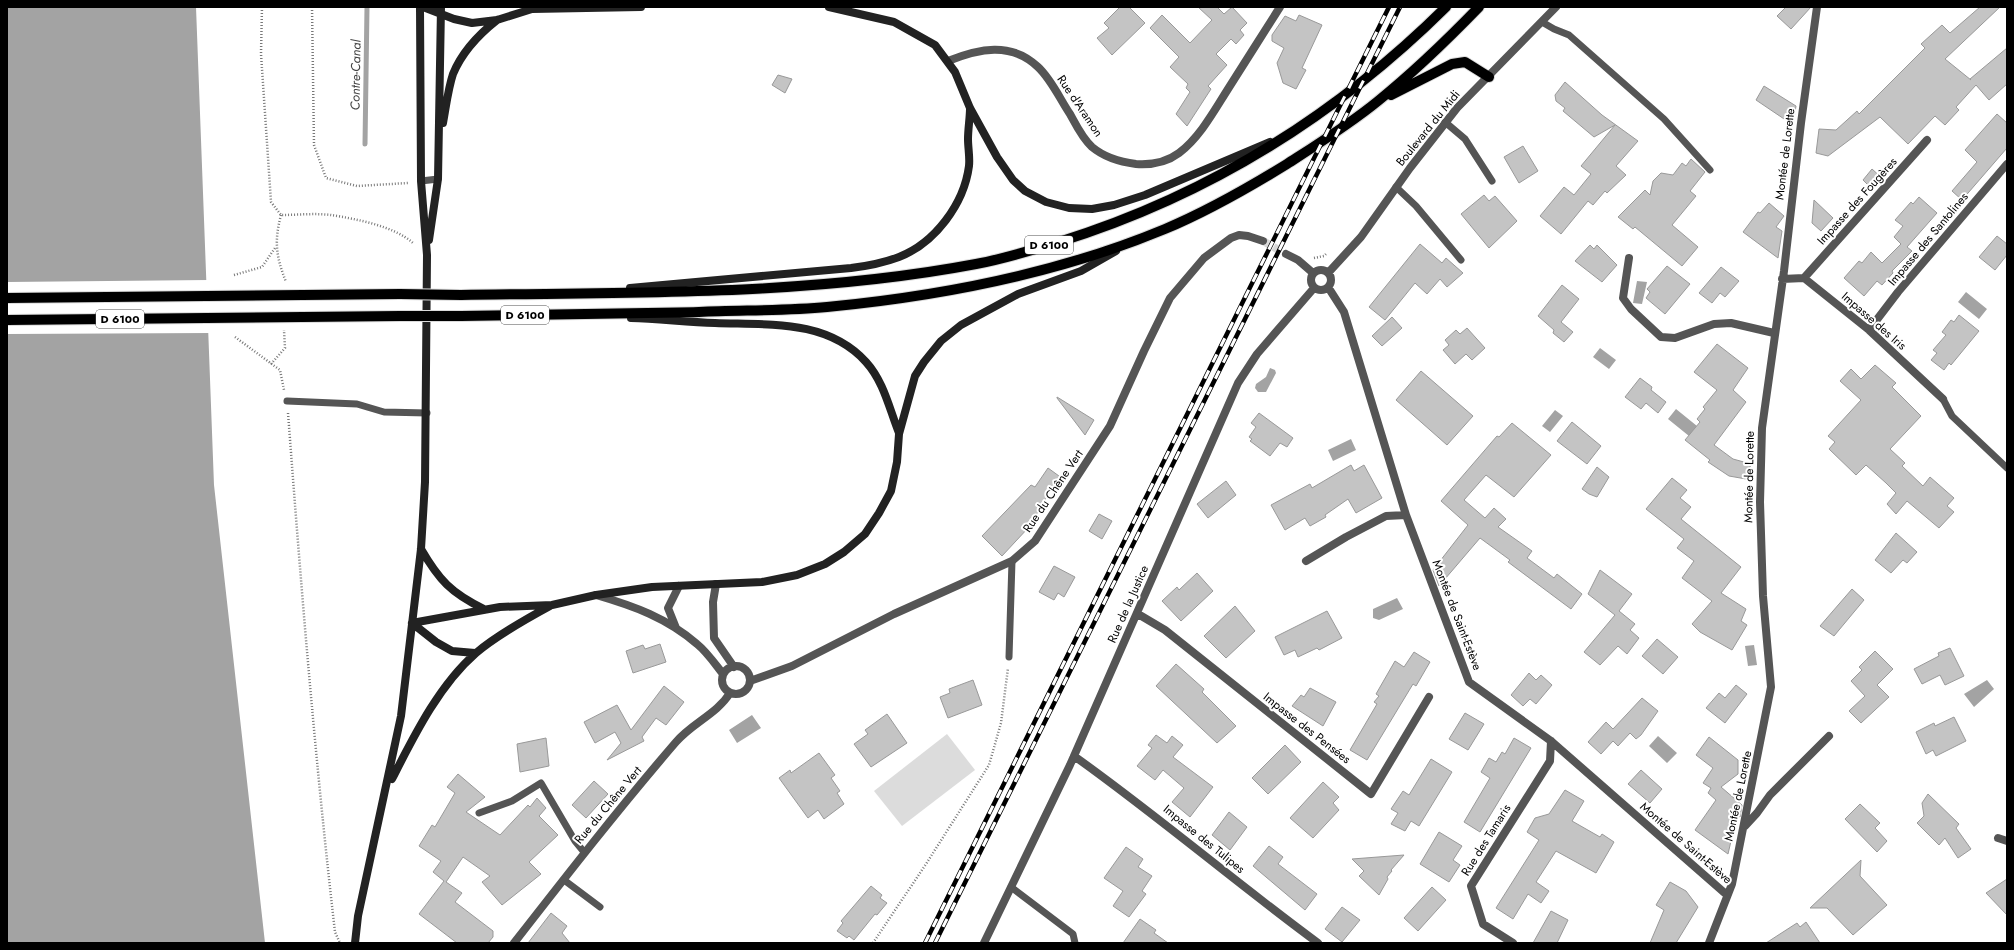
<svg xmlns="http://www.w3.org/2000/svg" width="2014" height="950" font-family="Jost,sans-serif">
	<rect width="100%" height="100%" fill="#fff"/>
	<path fill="#dcdcdc" d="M947,734L975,770L902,826L874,791Z"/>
	<path fill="#a3a3a3" d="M7,7H196L214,485L265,943H7Z
		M1637,281L1647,282L1642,304L1633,303Z
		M1966,292L1987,309L1979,319L1958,302Z
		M1600,348L1616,360L1609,369L1593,357Z
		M1270,368L1275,370L1276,373L1266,392H1258L1255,388L1256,384L1266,377Z
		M1676,409L1697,426L1689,436L1668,419Z
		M1555,410L1563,416L1550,432L1542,426Z
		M1351,439L1356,450L1333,461L1328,450Z
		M1397,598L1403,609L1379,620L1373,618V609Z
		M1754,645L1757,665L1748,666L1745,646Z
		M1987,680L1994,689L1974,707L1964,694Z
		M752,715L761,728L737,743L729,730Z
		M1658,736L1677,753L1667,763L1649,746Z"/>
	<path fill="#fff" d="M209,280L211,333L7,334V282Z"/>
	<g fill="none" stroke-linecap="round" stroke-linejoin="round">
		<path stroke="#a3a3a3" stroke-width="5" d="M365,144L367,7"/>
	</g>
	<path fill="#c4c4c4" stroke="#999" d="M1120,7H1129L1145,23L1112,55L1097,38L1109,28L1104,23Z
		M1198,7H1217L1224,14L1232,7L1247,23L1240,30L1244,35L1236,44L1231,39L1216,54L1227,65L1208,86L1211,89L1187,126L1176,114L1190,92L1186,88L1188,84L1170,67L1179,57L1150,28L1162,15L1190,43L1212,20Z
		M1786,7H1811L1791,29L1777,16Z
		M1980,7H2000L1945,59L1971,80L1970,79L2007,48V84L1989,100L1976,85L1956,107L1959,110L1945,125L1935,116L1908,144L1880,117L1828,156L1816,153L1819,129L1836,130L1857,111L1859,114L1925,48L1921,44L1942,25L1950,33Z
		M1299,15L1322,25L1302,68L1306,70L1296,89L1283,83L1277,63L1284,48L1272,41V35L1285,16L1296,21Z
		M778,75L792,79L785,93L772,85Z
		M1565,82L1602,115L1638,141L1616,166L1626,175L1607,193L1605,191L1593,205L1588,201L1561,234L1540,216L1564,187L1574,195L1591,174L1581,166L1615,125L1594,137L1563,111L1565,108L1556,101L1555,95Z
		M1764,86L1796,106L1793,125L1756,100Z
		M1997,114L2007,123V148L1962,200L1952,191L1977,162L1965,150Z
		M1523,146L1538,171L1519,183L1504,157Z
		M1691,159L1705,172L1690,191L1696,196L1672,225L1698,247L1682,266L1635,227L1633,229L1618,217L1645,190L1650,195L1653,181L1661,173L1673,175L1682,163L1686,166Z
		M1872,169L1882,178L1872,189L1863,180Z
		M1484,195L1489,201L1495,196L1517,221L1489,248L1461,214Z
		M1919,197L1937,213L1907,247L1912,251L1892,271L1893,273L1882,285L1877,281L1864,296L1844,278L1859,261L1862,263L1871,252L1882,263L1901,244L1894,237L1903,226L1895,220L1911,202L1913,204Z
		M1814,200L1833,218L1821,231L1812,223Z
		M1769,203L1784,216L1776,227L1782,231L1778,258L1743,232L1758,212L1760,213Z
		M1997,236L2007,244V255L1995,270L1979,257Z
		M1420,244L1442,263L1446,258L1463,273L1447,287L1440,279L1427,294L1415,283L1385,320L1369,307Z
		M1590,245L1594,249L1597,245L1617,265L1602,282L1575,261Z
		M1667,266L1690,284L1665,314L1646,298L1650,292L1647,289Z
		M1721,267L1739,281L1725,297L1720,293L1712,303L1699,293Z
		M1562,285L1579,299L1561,322L1573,332L1564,342L1553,333L1554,330L1538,316Z
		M1959,315L1979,331L1951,365L1949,363L1944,370L1931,360L1937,353L1933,350L1946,335L1942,332L1951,320L1954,322Z
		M1392,317L1402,328L1382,346L1372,336Z
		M1467,328L1485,348L1472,360L1466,354L1455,364L1443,350L1449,345L1445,340L1456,330L1460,334Z
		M1717,344L1748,368L1733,390L1746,402L1714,445L1733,459L1751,464L1746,479L1729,476L1708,462L1710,460L1685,440L1700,422L1697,419L1705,409L1703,407L1717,390L1694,372Z
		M1875,365L1896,383L1892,387L1921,416L1890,449L1905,463L1902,466L1923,486L1930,477L1954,498L1947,506L1954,512L1939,528L1907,501L1896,514L1887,504L1896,493L1886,483L1866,465L1856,475L1829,449L1835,442L1828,436L1861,400L1840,381L1851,369L1861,379Z
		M1421,371L1473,416L1447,445L1396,400Z
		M1640,378L1652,387L1651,390L1666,402L1658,413L1646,403L1641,409L1625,397Z
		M1057,397L1094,420L1085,435L1057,398Z
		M1259,413L1293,438L1287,447L1280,443L1270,456L1250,441L1252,439L1249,437L1256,427L1251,423Z
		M1572,422L1601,446L1587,464L1557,441Z
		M1512,423L1551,455L1514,497L1486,475L1464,500L1485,518L1494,508L1506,519L1498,527L1532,551L1527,558L1554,578L1557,574L1582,594L1571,609L1508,562L1510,560L1480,538L1439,586L1433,570L1468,525L1441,501L1497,436L1499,437Z
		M1351,465L1354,471L1364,465L1382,498L1356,513L1348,499L1325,515L1326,517L1310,526L1305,518L1285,530L1271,505L1310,484L1312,488Z
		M1597,467L1609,477L1597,497L1589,494L1582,489Z
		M1048,468L1059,476L1029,527L1002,556L982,536L1031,485L1035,487Z
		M1672,478L1687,490L1680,498L1691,507L1681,519L1741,567L1721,593L1746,609L1741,621L1747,625L1732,650L1700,632L1692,624L1712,601L1682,578L1694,561L1677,548L1684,539L1646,509Z
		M1226,481L1236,495L1208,518L1197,504Z
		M1099,514L1112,521L1102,539L1089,531Z
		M1896,533L1917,552L1907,563L1903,560L1891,573L1875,560Z
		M1054,566L1075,577L1064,597L1058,593L1054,600L1039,592Z
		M1600,570L1632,594L1619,611L1635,624L1630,630L1639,638L1627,654L1618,646L1600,665L1584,652L1615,615L1588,594Z
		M1197,573L1213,591L1181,621L1162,601L1177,587L1179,590Z
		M1852,589L1864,600L1834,636L1820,626Z
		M1235,606L1255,631L1226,658L1204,636Z
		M1327,611L1342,638L1319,650L1317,648L1298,657L1295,650L1284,655L1275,637Z
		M1657,639L1678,657L1663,674L1642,656Z
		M660,644L666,662L633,673L626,651L643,645L645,649Z
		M1950,648L1964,676L1945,685L1940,675L1922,684L1914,669L1939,656L1938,653Z
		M1875,651L1893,669L1877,685L1889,697L1861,723L1849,711L1865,696L1851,681L1862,670L1859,667Z
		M1414,652L1430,662L1416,686L1413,684L1367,760L1350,750L1377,704L1374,702L1379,696L1376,694L1395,661L1404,667Z
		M1176,664L1204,689L1202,692L1236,726L1217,743L1156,686Z
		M1529,673L1536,680L1541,675L1552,685L1536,704L1530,699L1523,706L1511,695Z
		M973,680L982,705L948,718L940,697L950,693L949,689Z
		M1736,685L1747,694L1725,723L1706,708L1719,693L1725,698Z
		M664,686L684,702L666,725L656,718L642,737L644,741L607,760L621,743L615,732L595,743L584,722L617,705L631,730Z
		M1310,688L1336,702L1323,726L1292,706L1301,695L1304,697Z
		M1642,698L1658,711L1641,735L1636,739L1630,733L1618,746L1613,741L1601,754L1588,742L1606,722L1613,729Z
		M1465,713L1484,724L1468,750L1449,739Z
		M887,714L907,743L871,767L854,744L868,734L865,730Z
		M1954,717L1966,741L1936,756L1933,750L1926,754L1916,732L1934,723L1935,726Z
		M1156,735L1167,743L1172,736L1183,745L1173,757L1213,787L1190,817L1172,802L1184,788L1163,770L1155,780L1137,766L1152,748L1148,745Z
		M1709,737L1738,760V774L1721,787L1742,805L1740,817L1737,815L1728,854L1695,830L1716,800L1708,793L1711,788L1703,783L1713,768L1696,755Z
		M546,738L549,766L520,772L517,744Z
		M1514,738L1531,748L1480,832L1464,822L1490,778L1481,772L1489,758L1496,762L1502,752L1505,754Z
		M1285,745L1301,762L1268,794L1252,778Z
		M819,753L835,775L831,778L840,791L837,793L844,804L824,819L818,810L808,818L779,778L790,770L791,773Z
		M1431,759L1452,772L1419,826L1411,821L1405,831L1391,824L1398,813L1391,809L1403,791L1409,795Z
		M1641,770L1662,789L1650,803L1628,784Z
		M458,774L485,797L466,812L500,835L528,805L530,807L537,798L546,808L539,816L558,835L529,862L541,874L502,905L482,882L490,876L463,857L446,882L462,893L455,902L493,931V937L488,943H457L419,914L444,881L433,872L441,861L419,846L432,825L435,827L455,793L447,787Z
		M594,781L608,794L586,818L572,805Z
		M1323,782L1339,797L1333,803L1339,810L1313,838L1290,818Z
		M1565,790L1584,801L1572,821L1600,837L1602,834L1614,842L1596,873L1556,851L1536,882L1549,891L1541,903L1528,894L1513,919L1496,908L1539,840L1527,832L1535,818L1549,814Z
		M1928,794L1959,824L1956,828L1971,849L1958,858L1945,838L1939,845L1917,823L1924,816L1922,803Z
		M1860,804L1880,823L1875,828L1887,841L1877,852L1845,819Z
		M1229,812L1247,827L1230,850L1212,835Z
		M1439,832L1462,846L1453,860L1460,865L1449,882L1420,864Z
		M1269,846L1283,857L1278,864L1317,894L1305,910L1253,866Z
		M1126,847L1143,859L1138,867L1152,876L1142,891L1146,894L1129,917L1113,906L1123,891L1104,878Z
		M1404,855L1391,870L1392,871L1387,877L1388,879L1379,895L1359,876L1364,871L1352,859Z
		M1861,860L1860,876L1887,905L1853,935L1827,908H1810Z
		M2007,879V915L1986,893Z
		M1670,882L1686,891L1698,907L1676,943H1650L1664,910L1656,905Z
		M871,886L882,895L880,898L887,903L877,915L875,914L854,940L849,936L847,938L837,931L843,923L841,921Z
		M1432,887L1446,900L1418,931L1404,918Z
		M1342,907L1360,920L1342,942L1325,929Z
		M1551,911L1568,920L1557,943H1533Z
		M551,913L567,926L562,933L570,943H528Z
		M1140,919L1156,930L1154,933L1168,943H1123Z
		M1806,922L1820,943H1766L1797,923L1800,927Z"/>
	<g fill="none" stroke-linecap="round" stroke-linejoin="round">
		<path stroke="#d9d9d9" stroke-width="8" stroke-dasharray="8 4" stroke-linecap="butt" d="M1263,241L1286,254"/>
		<defs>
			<path id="primary" d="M1391,95L1452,64L1465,62L1489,77
				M461,295C633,292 807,296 976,264C1004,259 1032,250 1059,242C1207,196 1336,116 1446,7
				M7,298L400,294
				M461,316C541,315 620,314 699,312C742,310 785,311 827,307C942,296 1057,274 1165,229C1208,211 1248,188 1287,164C1318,144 1350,124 1378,101C1414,72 1447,40 1479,7
				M7,320L400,316"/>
		</defs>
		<use href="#primary" stroke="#dbdbdb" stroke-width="12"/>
		<path stroke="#777" stroke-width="2.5" stroke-dasharray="1 2" stroke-linecap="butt" d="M262,7L261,54L271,202L281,215C297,215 315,213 331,215C356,219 394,226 413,243
			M312,7L314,145L326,178L357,186L408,183
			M281,215C274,242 276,256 286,282
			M1314,258L1324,256L1327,253
			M234,275L262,267L275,248
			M235,337L280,370L284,390
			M271,364L285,348L284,330
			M288,413C301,586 315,759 335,932L340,943
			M873,943L926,864L989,765L1001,723L1008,668"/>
		<path stroke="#555" stroke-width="7" d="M1542,22L1554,29L1569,35L1664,119L1710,170
			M1445,122L1465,139L1492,181
			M421,181L438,179
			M1396,187L1416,206L1461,260
			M1943,399L1952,416L2007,468
			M287,401L357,404L384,412L427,413
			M1009,657L1012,561
			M479,813L512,801L541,783L575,841L584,852
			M564,880L600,907
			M1011,887L1073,934L1075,943"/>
		<path stroke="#555" stroke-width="8" d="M948,61C978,49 1011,41 1038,67C1051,79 1060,99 1070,114C1076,125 1082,138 1092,147C1104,157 1120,162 1136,164C1151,165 1167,162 1179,153C1200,137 1214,111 1228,89C1245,62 1263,34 1280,7
			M1286,254L1298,260L1313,273
			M1629,258L1623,298L1631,309L1661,337L1675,338L1714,324L1731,323L1774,333
			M1311 280a10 10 0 1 1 20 0a10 10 0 1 1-20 0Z
			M1328,273L1361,237L1410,168L1457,108L1556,7
			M1804,278L1927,140
			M1782,279L1804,278L1869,330L1943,399
			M1328,287L1344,312L1406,515L1469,682L1551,741L1727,895
			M1869,330L1898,292L2007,164
			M1306,561L1346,537L1386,516L1406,515
			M716,584L713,602L714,638L734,667
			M596,595C634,606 667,618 697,644C707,652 715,664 723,674
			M1138,614L1165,630L1371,794L1429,697
			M676,628L668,608L679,586
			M722 680a14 14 0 1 1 28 0a14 14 0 1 1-28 0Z
			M750,681L792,666L894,614L1012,561L1035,541L1110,426L1144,351L1170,298L1204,258L1231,238L1239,235L1248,236L1263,241
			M1074,756C1157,815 1235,882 1318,943
			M1745,826L1757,813L1770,795L1829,736
			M1998,838L2007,841
			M514,943C567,875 620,807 676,742C692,723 717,714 730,693
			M984,943L1070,765L1238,383L1257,354L1314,288
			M1513,943L1483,924L1471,886L1550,761L1551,741
			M1709,943L1732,884L1771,687L1763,596L1760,502L1762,428L1784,271L1801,123L1817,7"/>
		<path stroke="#222" stroke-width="8" d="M423,7L454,19L472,23L497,20L532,9L641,7
			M829,7L894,22L935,45L955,72L970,108L997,157L1013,180L1025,191L1046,202L1069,208L1092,209L1114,205L1145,195L1270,142
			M443,123C446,107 448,89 453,74C462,52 478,35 497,20
			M429,240L438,179L441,7
			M630,288L851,268C868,266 883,263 899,257C935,243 964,204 969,166C970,157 968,148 968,139C968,129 970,118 970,108
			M631,318C659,319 687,322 715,323C768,325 827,319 866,362C884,382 889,408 899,433
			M421,549C439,580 451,593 484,609
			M412,623L500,607L552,605L596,595L652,587L762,582L797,575L825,564L844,552L865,534L879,513L891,491L897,462L899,434L915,376L924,362L941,341L961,325L1018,294L1081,271L1116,251
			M412,623L436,642L452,651L475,653
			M392,779C414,736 439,685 476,653C497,635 526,619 550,606
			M355,943L358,916L401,716L421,549L425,482L427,255L421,181L420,7"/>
		<use href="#primary" stroke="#000" stroke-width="10"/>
		<defs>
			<path id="rail" d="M925,943L1389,7
				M935,943L1400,7"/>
		</defs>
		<use href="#rail" stroke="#000" stroke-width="4.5"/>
		<use href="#rail" stroke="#fff" stroke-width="3" stroke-dasharray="9" stroke-linecap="butt"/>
		<defs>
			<path id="primary-bridge" d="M400,294L461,295
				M400,316H461"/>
		</defs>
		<use href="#primary-bridge" stroke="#dbdbdb" stroke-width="12" stroke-linecap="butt"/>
		<use href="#primary-bridge" stroke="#000" stroke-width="10"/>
	</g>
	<g text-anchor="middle" stroke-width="4" stroke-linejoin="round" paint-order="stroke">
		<g fill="#fff" stroke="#4c4c4c" stroke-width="1">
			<rect x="1025" y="236" width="48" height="18" rx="3"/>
			<rect x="501" y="306" width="48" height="18" rx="3"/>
			<rect x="96" y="310" width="48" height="18" rx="3"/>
		</g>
		<g font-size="11" font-weight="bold" fill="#000">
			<text x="1049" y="249">D 6100</text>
			<text x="525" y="319">D 6100</text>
			<text x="120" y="323">D 6100</text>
		</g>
		<g font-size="12" fill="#000" stroke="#fff">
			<text transform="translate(1080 106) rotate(56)" y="4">Rue d'Aramon</text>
			<text transform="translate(1428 128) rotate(-51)" y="4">Boulevard du Midi</text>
			<text transform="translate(1785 154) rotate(-83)" y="4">Montée de Lorette</text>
			<text transform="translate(1857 201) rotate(-48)" y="4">Impasse des Fougères</text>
			<text transform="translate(1928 239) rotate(-50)" y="4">Impasse des Santolines</text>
			<text transform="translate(1874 321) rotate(41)" y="4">Impasse des Iris</text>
			<text transform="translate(1749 477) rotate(-89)" y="4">Montée de Lorette</text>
			<text transform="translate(1053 491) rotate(-56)" y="4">Rue du Chêne Vert</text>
			<text transform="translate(1128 604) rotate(-66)" y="4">Rue de la Justice</text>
			<text transform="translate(1457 615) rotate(69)" y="4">Montée de Saint-Estève</text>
			<text transform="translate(1307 728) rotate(38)" y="4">Impasse des Pensées</text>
			<text transform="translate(1738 796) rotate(-78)" y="4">Montée de Lorette</text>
			<text transform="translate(608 805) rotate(-50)" y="4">Rue du Chêne Vert</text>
			<text transform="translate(1204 839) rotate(39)" y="4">Impasse des Tulipes</text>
			<text transform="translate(1486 840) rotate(-58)" y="4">Rue des Tamaris</text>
			<text transform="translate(1686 843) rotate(41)" y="4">Montée de Saint-Estève</text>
		</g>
		<g font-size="13" font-style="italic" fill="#444" stroke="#fff">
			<text transform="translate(355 75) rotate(-89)" y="5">Contre-Canal</text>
		</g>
	</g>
	<rect width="2014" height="950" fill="none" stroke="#000000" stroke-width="16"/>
</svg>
